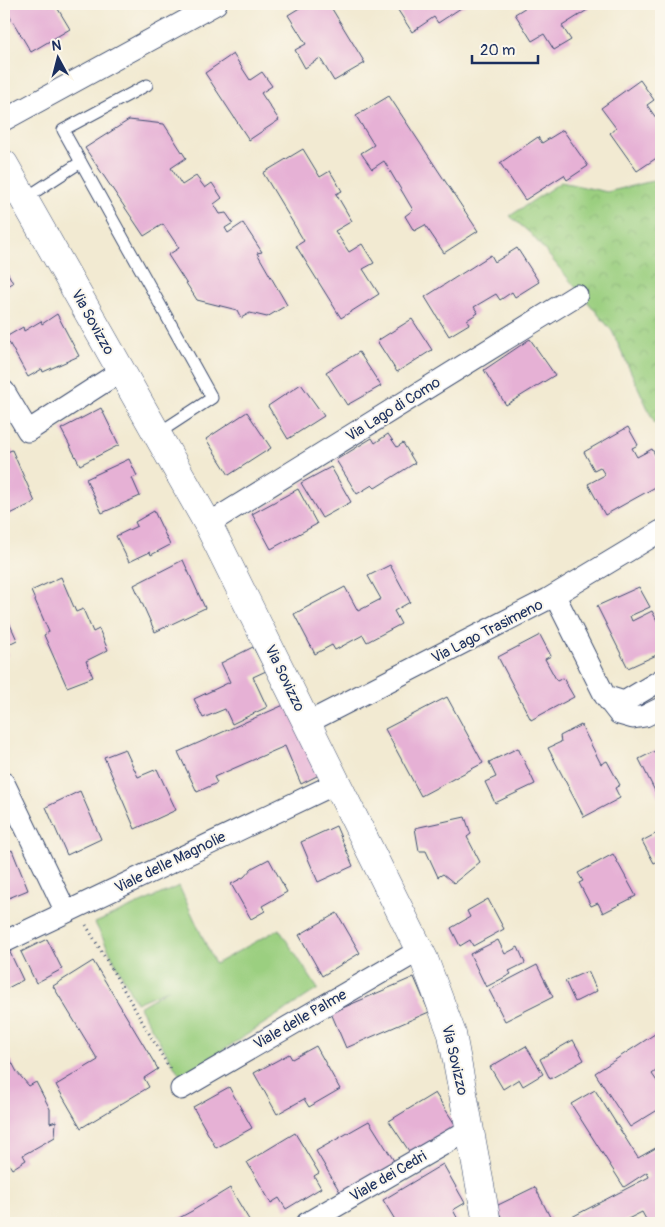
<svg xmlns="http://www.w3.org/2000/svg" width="665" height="1227" font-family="Pangolin,sans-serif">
	<defs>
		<pattern id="park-crowns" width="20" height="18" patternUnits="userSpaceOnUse" patternTransform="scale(1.25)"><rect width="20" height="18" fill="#9bcf80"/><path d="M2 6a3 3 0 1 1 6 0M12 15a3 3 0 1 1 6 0" fill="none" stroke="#85b271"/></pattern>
	</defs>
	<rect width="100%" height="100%" fill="#fbf7ec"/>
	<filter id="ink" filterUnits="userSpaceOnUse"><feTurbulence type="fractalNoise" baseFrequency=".02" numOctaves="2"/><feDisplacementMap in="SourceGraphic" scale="10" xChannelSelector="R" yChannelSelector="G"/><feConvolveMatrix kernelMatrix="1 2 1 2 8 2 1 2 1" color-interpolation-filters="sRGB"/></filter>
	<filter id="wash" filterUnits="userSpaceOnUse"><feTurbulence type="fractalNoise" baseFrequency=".0096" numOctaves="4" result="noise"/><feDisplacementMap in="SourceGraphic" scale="20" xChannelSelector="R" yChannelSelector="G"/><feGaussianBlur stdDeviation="1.12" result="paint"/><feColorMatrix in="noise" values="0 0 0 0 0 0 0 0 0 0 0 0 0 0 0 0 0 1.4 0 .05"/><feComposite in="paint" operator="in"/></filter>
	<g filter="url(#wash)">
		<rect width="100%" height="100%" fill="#f2ead2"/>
		<path fill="url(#park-crowns)" stroke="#5b7f6f" d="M661,179V421L655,424L612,331L531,234L510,216L561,182L607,192Z"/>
		<path fill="#9bcf80" stroke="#5b7f6f" d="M179,886L215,964L279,929L318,989L181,1077L139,1007L169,989L136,1003L95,923Z"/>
		<g id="blocks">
			<path fill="#e6b1d5" d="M4,4H55L70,29L31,52L4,7Z
				M306,4H329L365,63L334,81L320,58L305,68L295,50L306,44L288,15Z
				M394,4H467L438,23L434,17L412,32Z
				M531,4H586L589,9L562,26L571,40L554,50L544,34L532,41L515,14Z
				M233,54L250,80L262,72L272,86L261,93L279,120L249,140L205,73Z
				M640,80L654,100L647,105L661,125V155L637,171L610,133L616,128L601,108Z
				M389,96L478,231L444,253L425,225L414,231L405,216L413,210L384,161L372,169L361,153L374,145L356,116Z
				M129,120L164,124L186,158L171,168L182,185L196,176L205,188L212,183L222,198L214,204L220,214L226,213L233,223L225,228L228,233L243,223L262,252L257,253L287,305L267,317L250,313L241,318L237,310L197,300L168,255L179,248L163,224L144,236L85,148Z
				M563,130L588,166L567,180L564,175L525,200L500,163L538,137L542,143Z
				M303,149L320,177L330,171L342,191L336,194L352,221L335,231L349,252L362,244L374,263L363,269L379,294L341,318L296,246L304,241L263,173Z
				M517,248L539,282L515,297L512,292L500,300L496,294L474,307L478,313L467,320L469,324L449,336L425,297L491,255L495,262Z
				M4,266L13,283L4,288Z
				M57,314L79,356L43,372L42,369L28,377L6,337L23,327L24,331L41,321L42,324Z
				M412,319L432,350L397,372L377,341Z
				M530,339L555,375L506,405L484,370Z
				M359,352L381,386L347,405L326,372Z
				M301,384L324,416L288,439L268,406Z
				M101,408L119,445L80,465L61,429Z
				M247,412L271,448L229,475L206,439Z
				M628,427L638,445L632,448L637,457L652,449L661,466V484L605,515L588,484L605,475L600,467L594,470L584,452Z
				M388,434L397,447L403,443L415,463L375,488L372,485L357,494L336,460L372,438L375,443Z
				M4,444L7,452L12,450L35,502L4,517Z
				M129,459L137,476L132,478L140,496L102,513L86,479Z
				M331,467L351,502L322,518L301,483Z
				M298,489L317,524L271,549L252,514Z
				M154,511L170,545L151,555L150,552L129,562L116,536L137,526L135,522Z
				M183,560L205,608L155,632L134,585Z
				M390,565L410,602L394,611L401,624L367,642L363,635L335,650L332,645L315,654L294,614L345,587L358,611L381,599L368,576Z
				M61,577L76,612L83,609L93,632L99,629L108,650L86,661L93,677L67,687L44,635L49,632L31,591Z
				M639,587L650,607L630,616L632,621L652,611L661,628V653L628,668L597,606Z
				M4,611L17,640L5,646L8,655L4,657Z
				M540,635L551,656L545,659L557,681L563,678L574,697L531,720L498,657Z
				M253,647L266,671L253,677L267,707L232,724L225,709L203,718L194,699L230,682L221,663Z
				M447,697L483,763L421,796L385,729Z
				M286,704L321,774L301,784L285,746L214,777L217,783L197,792L178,752Z
				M581,725L601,764L607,761L620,785L615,788L620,798L584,817L548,748L561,742L560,736Z
				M518,748L535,784L495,803L485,782L496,777L489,762Z
				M661,748V798L659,799L639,759Z
				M125,749L138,777L157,769L176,810L135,829L104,757Z
				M80,791L101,839L67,855L46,807Z
				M465,817L471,834L467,837L480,862L454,883L443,874L438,877L426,851H419L415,828Z
				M336,826L353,866L318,882L301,842Z
				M661,831V860L654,863L642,841Z
				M12,850L28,890L4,900V854Z
				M613,854L636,896L603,913L598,903L591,906L579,883L583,881L578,873Z
				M269,859L287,892L262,906L265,911L251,919L231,884L244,877L252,868Z
				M488,899L504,929L473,946L470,940L460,946L451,928L470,917L467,911Z
				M337,913L360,953L322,976L299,935Z
				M47,939L62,969L36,983L21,952Z
				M498,940L505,954L518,947L525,963L509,971L511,974L486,987L470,954Z
				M6,944L23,980L4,990V945Z
				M93,961L158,1069L144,1078L149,1087L81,1128L56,1085L98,1060L53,986Z
				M537,965L553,997L505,1021L489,990Z
				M588,971L597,991L575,1002L565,981Z
				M414,977L429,1012L346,1048L331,1013Z
				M661,1030V1067L652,1074L661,1087V1108L630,1127L595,1073Z
				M573,1040L584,1060L550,1079L540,1059Z
				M316,1046L340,1089L309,1107L304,1099L277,1114L254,1073L289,1054L292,1059Z
				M526,1046L543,1074L523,1086L519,1079L503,1089L490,1067Z
				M4,1052L8,1055L17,1072L29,1086L36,1082L50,1109V1123L56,1121L55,1137L23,1155L26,1160L12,1169L5,1158L4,1159Z
				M229,1087L252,1128L216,1148L193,1107Z
				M595,1090L638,1158L661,1145V1223H648L642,1212L620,1223H573L570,1218L649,1177L647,1172L624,1187L571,1104Z
				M435,1093L456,1126L411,1154L389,1121Z
				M369,1121L396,1164L343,1197L316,1151Z
				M295,1133L319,1173L314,1176L321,1188L286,1209L279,1198L271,1203L247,1162Z
				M443,1164L465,1203L453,1210L460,1223H397L383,1200Z
				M535,1187L553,1223H504L496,1206Z
				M230,1188L251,1223H170L192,1211Z"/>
		</g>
	</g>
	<g filter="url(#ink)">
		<use href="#blocks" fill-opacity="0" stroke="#3b4b6f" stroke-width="1"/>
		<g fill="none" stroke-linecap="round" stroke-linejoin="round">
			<defs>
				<path id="lane" d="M147,85L63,130L212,398L157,434
					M24,199L81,162"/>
				<path id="street" d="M4,120L216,4
					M4,391L28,431L121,371
					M208,524L577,295
					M555,596L605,696L619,714L633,718L645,716L661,708
					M605,696L624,702L661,680
					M307,723L548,599L661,531
					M4,783L66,912
					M4,942L337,783
					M181,1089L420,950
					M307,1223L470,1129"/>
				<path id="secondary" d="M4,164L208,524L424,959L452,1034L487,1223"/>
			</defs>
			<use href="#lane" stroke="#3b4b6f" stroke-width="13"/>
			<use href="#street" stroke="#3b4b6f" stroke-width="23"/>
			<use href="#secondary" stroke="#3b4b6f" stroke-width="29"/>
			<path stroke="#3b4b6f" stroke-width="3" stroke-dasharray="1 4" stroke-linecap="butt" d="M86,925L171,1071"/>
			<use href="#lane" stroke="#fff" stroke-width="11"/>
			<use href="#street" stroke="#fff" stroke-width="21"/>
			<use href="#secondary" stroke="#fff" stroke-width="28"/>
		</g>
	</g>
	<g text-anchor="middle" stroke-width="4" stroke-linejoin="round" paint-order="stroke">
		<g font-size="15" fill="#1b2f5e" stroke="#fbf7ec">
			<text transform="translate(93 322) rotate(61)" y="5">Via Sovizzo</text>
			<text transform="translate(393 409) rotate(-32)" y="5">Via Lago di Como</text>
			<text transform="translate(487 631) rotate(-27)" y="5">Via Lago Trasimeno</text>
			<text transform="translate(285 678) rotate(64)" y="5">Via Sovizzo</text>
			<text transform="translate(170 862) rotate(-26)" y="5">Viale delle Magnolie</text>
			<text transform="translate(300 1019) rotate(-30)" y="5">Viale delle Palme</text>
			<text transform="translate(455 1060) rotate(77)" y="5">Via Sovizzo</text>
			<text transform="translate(388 1176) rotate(-30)" y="5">Viale dei Cedri</text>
		</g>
	</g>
	<rect width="665" height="1227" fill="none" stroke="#fbf7ec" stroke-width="20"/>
	<g transform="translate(58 58) rotate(353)" stroke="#fbf7ec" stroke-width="4" paint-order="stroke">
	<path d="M0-4L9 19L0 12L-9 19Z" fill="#1b2f5e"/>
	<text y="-8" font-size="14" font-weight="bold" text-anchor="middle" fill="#1b2f5e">N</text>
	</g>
	<path d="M472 55v8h66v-8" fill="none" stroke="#1b2f5e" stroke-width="2.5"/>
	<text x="480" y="55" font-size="15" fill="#1b2f5e" stroke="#fbf7ec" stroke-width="4" paint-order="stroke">20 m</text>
</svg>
